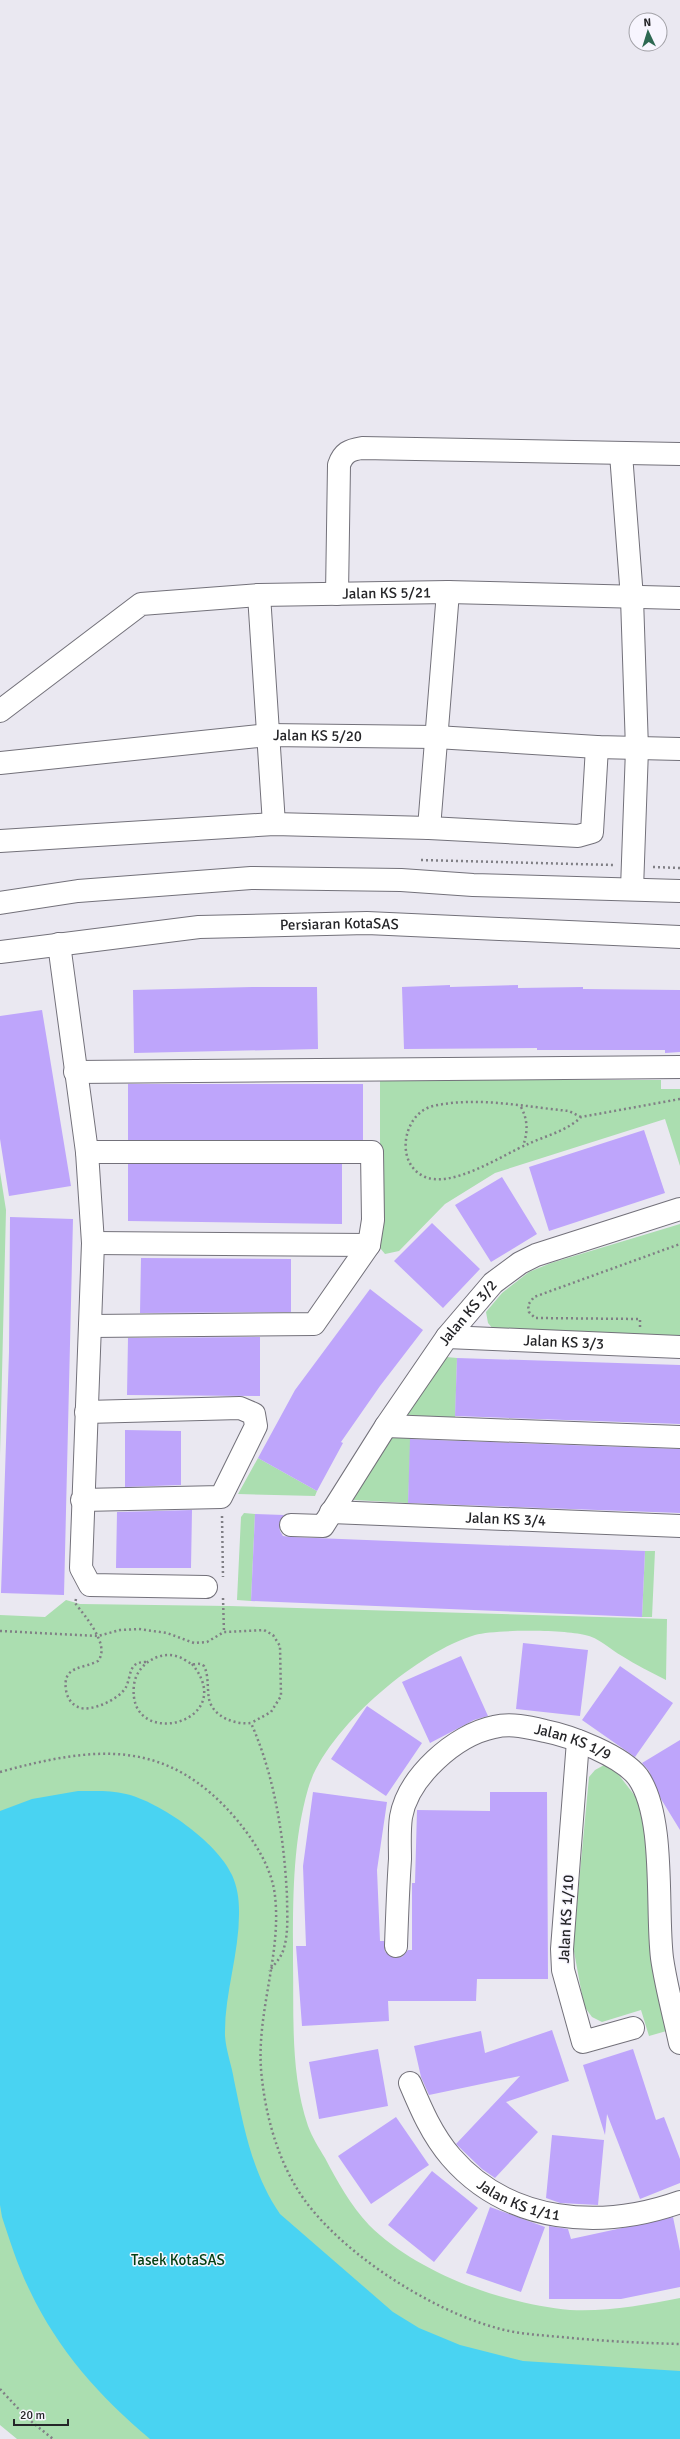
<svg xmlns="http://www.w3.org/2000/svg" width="680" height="2439" font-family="Signika,sans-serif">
	<rect width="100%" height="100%" fill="#eae8f1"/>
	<path fill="#abdeb0" d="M380,1080H661V1089H680V1166L665,1119L495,1173L445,1204L399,1251L385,1254L380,1248Z
		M0,1172L6,1210L0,1456Z
		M680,1224V1341L494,1330L488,1323L486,1312L502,1293L529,1272L551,1263Z
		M446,1357L457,1358L455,1423L409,1421L405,1415Z
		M391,1436L411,1437L408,1503L354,1500L350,1494Z
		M258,1458L317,1491L315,1496L238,1494Z
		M244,1513L255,1514L251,1601L237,1600L241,1517Z
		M645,1551H655L652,1617H642Z
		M66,1600L80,1604L229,1606L667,1619L666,1680C651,1672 636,1665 622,1656C611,1650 598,1637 585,1635C564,1630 496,1629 475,1635C417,1652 325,1730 308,1789C292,1845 293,1903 293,1961C294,2015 290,2073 308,2126C312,2137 319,2148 325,2158C337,2181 351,2206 369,2225C417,2273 503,2304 570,2310C606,2312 645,2305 680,2298V2439H17L0,2425V1615L45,1617Z
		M606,1764L611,1765L639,1801L642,1810L655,1949L670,2030L649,2036L641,2010L602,2022L592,2017L584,2006L573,1946L589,1777L595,1770Z"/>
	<path fill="#49d3f2" d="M78,1791C94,1791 111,1790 126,1794C160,1802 217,1842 232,1875C237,1886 239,1898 239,1910C240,1952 224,1994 225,2036C226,2051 232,2066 234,2080C244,2128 252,2173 280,2214L393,2312L419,2328L460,2345L523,2361L680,2371V2439H150C100,2397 58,2350 30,2291C18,2267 10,2241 2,2217L0,2205V1811L32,1799Z"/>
	<path fill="#bea5fb" d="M450,985V987L518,985V988L583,987V989L680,990V1052L665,1053V1050H537V1048L404,1049L402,987Z
		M252,987H317L318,1049L134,1053L133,990Z
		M42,1010L71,1186L9,1196L0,1139V1016Z
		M128,1084H363V1140H128Z
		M644,1130L665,1193L549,1231L529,1167Z
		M128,1164H342V1224L128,1221Z
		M502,1177L537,1234L491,1262L455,1205Z
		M10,1217L73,1219L64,1595L1,1593L9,1352Z
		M432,1223L480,1269L443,1308L394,1261Z
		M141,1258L291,1259V1312L140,1313Z
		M370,1289L423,1330L380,1386L341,1442L343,1443L317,1491L258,1458L295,1390Z
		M260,1337V1396L127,1395L128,1338Z
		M457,1358L680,1365V1424L455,1416Z
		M125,1430L181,1431V1485L125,1487Z
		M410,1439L680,1449V1513L408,1503Z
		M192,1510L191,1568H116L117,1512Z
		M255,1514L284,1515L279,1524L280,1531L283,1536L291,1537L645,1551L642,1617L251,1601Z
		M523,1643L588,1650L580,1716L516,1709Z
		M461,1656L488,1716L474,1720L430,1743L402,1682Z
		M620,1666L673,1703L635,1757L582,1720Z
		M367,1706L422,1743L386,1796L331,1759Z
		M680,1740V1830L661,1799L649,1771L642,1763Z
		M313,1792L387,1802L377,1870L380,1941H384L385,1952L396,1958L402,1957L408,1950H412V1883H415L417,1810L490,1811V1792H547L548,1979H477L476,2001H388L389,2021L302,2026L296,1946H306L303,1866Z
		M552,2030L569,2081L506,2102L538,2132L495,2178L482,2169L456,2144L520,2076L429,2095L421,2077L414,2046L481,2031L485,2053Z
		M378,2049L388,2106L319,2119L309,2062Z
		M633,2049L656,2120L664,2117L680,2159V2183L640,2199L607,2114L605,2135L583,2065Z
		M396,2117L429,2165L371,2204L338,2156Z
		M552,2135L604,2140L598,2205L560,2203L546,2198Z
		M432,2171L478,2208L434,2262L388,2225Z
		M490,2207L545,2227L521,2292L466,2273Z
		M673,2217L680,2251V2287L621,2299H549V2226L568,2229L571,2239Z"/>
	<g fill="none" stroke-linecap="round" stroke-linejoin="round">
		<defs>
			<g id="minor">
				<path d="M621,454L632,598L637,749L632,889"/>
				<path d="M337,594L339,465C343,453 349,450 362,448L680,454"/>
				<path d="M259,595L274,824"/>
				<path id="s1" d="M0,711L141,604L259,595L448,592L680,598"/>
				<path id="s2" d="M0,763L268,735L436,737L597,747L680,749"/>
				<path d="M429,828L448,592"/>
				<path d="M0,841L274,824L429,828L578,836L592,832L597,747"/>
				<path d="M0,903L78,891L251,878L401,880L473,885L680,891"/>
				<path d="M59,944L87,1152L93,1243L81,1568L90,1585L206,1587"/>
				<path id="s3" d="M0,952L199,927L367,923L680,937"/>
				<path d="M75,1072L680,1067"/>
				<path d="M87,1152H372L373,1220L369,1245L314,1324L90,1326"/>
				<path d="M93,1243L369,1245"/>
				<path id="s4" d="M447,1337L680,1347"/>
				<path d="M386,1426L680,1437"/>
				<path d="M82,1500L221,1497L256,1426L254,1414L240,1408L86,1412"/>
				<path id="s5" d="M331,1512L680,1526"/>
				<path id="s6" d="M291,1525L323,1526L386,1426L447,1337L493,1283L520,1263L536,1255L680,1209"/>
				<path d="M578,1741L562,1949L563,1970L583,2042L633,2028"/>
				<path id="s7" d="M396,1946C397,1917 398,1888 400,1859C400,1846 399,1831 401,1817C408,1777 455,1735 494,1727C511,1723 528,1727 545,1731C571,1736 622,1756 638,1777C666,1817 656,1909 662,1958C666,1986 674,2015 680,2043"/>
				<path id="s8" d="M410,2083C421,2109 432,2135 451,2157C509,2224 601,2230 680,2202"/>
			</g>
		</defs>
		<use href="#minor" stroke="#73717a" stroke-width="24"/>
		<path stroke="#807f85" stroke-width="2.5" stroke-dasharray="2 3" stroke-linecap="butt" d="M421,860L614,865
			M653,867L680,868
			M521,1107C528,1120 528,1132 523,1146
			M581,1117L569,1111C526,1107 477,1096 433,1106C404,1113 394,1161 423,1176C451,1190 502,1155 528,1144C545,1136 567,1131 581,1117L680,1099
			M640,1327V1319L535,1318L529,1312L528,1305L534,1297L680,1244
			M222,1516L223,1577
			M223,1598L224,1632
			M76,1599L75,1603C84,1615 111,1645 98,1661C84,1669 62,1665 66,1690C67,1697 71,1704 78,1707C90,1713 120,1699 126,1687C132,1674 128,1662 146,1662
			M0,1631L98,1636L120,1630L139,1629L167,1633L194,1643L207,1642L224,1632L264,1630L273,1635L280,1646L281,1696L271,1712L251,1723
			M192,1664C241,1723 126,1752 134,1685C136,1666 157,1651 176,1656C182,1657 187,1662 192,1664C197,1665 199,1662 204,1666C209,1676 207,1688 209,1699C213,1717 235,1725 251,1723C275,1777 284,1838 287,1896C287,1914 289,1934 283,1951C280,1959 274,1965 269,1971
			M0,1772C95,1746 167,1737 237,1820C255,1842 272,1868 275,1896C282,1957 254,2017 262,2079C266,2116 277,2155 296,2187C332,2248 429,2310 497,2328C517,2334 539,2335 561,2337C601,2341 640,2343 680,2344
			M0,2389L27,2418L53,2439"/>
		<use href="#minor" stroke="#fff" stroke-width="22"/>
	</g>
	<g text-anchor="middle" stroke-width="3" stroke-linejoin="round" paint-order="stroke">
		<g font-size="15" fill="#252528" stroke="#f7f5fe">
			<text dy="5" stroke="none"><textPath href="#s1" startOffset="423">Jalan KS 5/21</textPath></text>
			<text dy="5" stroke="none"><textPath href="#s2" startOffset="319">Jalan KS 5/20</textPath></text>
			<text dy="5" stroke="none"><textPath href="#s3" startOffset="341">Persiaran KotaSAS</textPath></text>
			<text dy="5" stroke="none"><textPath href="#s6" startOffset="290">Jalan KS 3/2</textPath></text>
			<text dy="5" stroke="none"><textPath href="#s4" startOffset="117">Jalan KS 3/3</textPath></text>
			<text dy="5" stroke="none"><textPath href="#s5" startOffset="175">Jalan KS 3/4</textPath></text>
			<text dy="5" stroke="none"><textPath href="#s7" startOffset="346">Jalan KS 1/9</textPath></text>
			<text transform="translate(566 1919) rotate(-87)" y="5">Jalan KS 1/10</text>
			<text dy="5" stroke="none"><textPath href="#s8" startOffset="167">Jalan KS 1/11</textPath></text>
		</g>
		<g font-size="15" fill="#044015" stroke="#f7f5fe">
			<text x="178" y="2265">Tasek KotaSAS</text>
		</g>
	</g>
	<g transform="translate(648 32) rotate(356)"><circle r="19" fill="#f7f5fe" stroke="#a3a2a8"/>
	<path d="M0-3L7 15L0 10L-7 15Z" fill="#2d6852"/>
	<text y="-6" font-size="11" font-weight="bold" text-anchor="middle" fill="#252528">N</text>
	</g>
	<path d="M14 2419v6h54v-6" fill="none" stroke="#252528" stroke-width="2"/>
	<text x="20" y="2419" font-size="12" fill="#252528" stroke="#f7f5fe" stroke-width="3" paint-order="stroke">20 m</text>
</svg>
